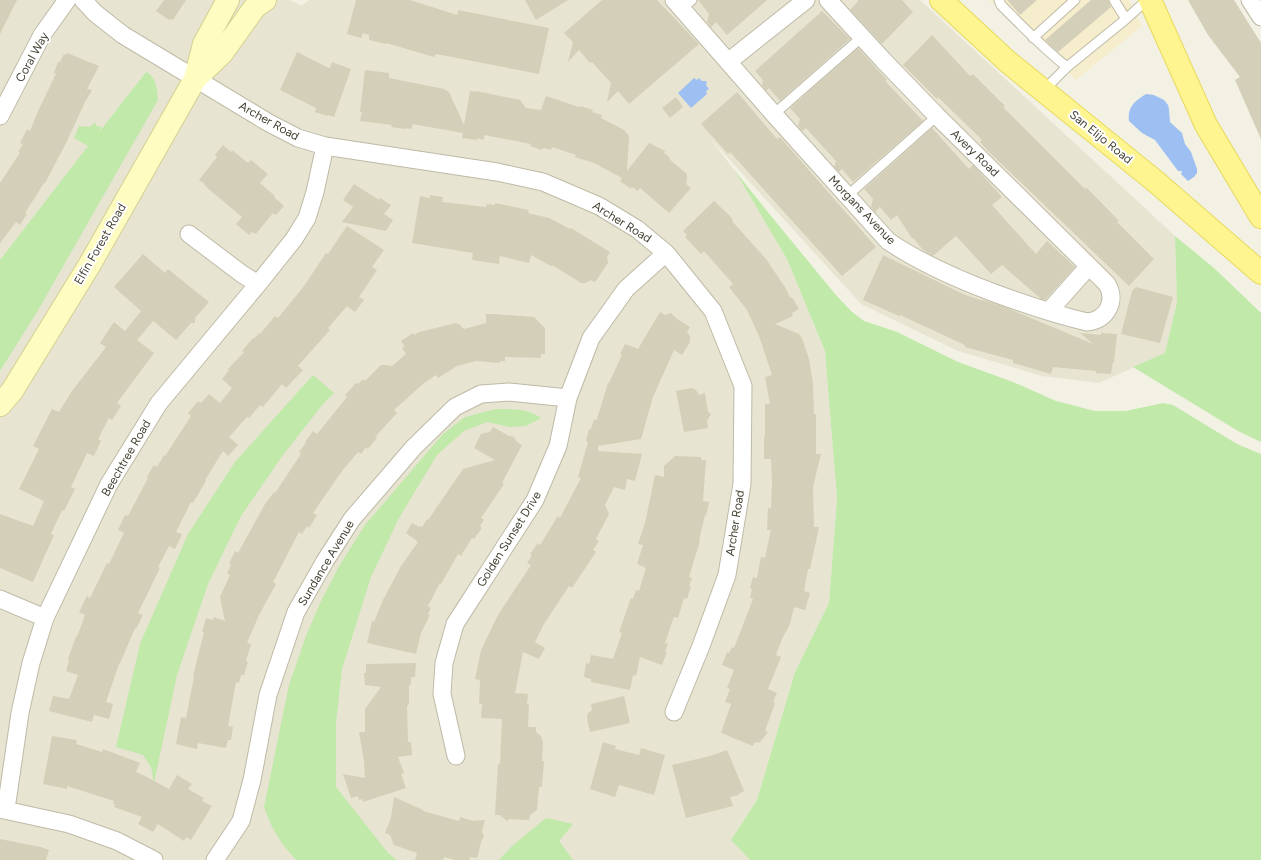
<svg xmlns="http://www.w3.org/2000/svg" width="1261" height="860" font-family="Figtree,sans-serif">
	<rect width="100%" height="100%" fill="#f2f1e3"/>
	<path fill="#e7e4d1" d="M0,0H290L302,6L309,0H920L1175,236L1177,302L1165,353L1099,383L1042,376L958,351L861,304L708,136L735,171L787,259L825,351L837,499L829,603L795,672L757,800L731,840L750,860H0V371L157,100V87L146,72L0,260Z"/>
	<path fill="#f6edcd" d="M989,0H1129L1142,26L1076,80Z"/>
	<path fill="#c0e9aa" d="M146,72C157,78 157,89 158,100L37,312L0,371V260L88,146L74,138L79,126L90,127L95,122L96,126L101,127L100,131Z
		M735,171L767,211L835,294L852,312L864,321L897,332L958,362L1013,382L1056,401L1095,411H1126L1163,403L1173,405L1237,444L1261,454V860H750L731,840L757,800L795,672L829,603L837,499L825,351L787,259Z
		M1175,236L1214,268L1261,313V442L1238,431L1133,367L1165,353L1177,302Z
		M313,375L334,393L323,404L283,455L241,516L208,584L177,675L154,783L151,767L143,755L116,747L140,644L188,534L235,462Z
		M496,409C513,409 527,408 541,418L526,426L510,427L487,422L464,431L437,455L399,518L371,577L342,669L336,723V787L388,853L397,860H296L283,845L272,827L264,807L289,685L306,636L321,601L338,568L365,525L443,434L465,417Z
		M546,818L573,824L559,841L573,860H499L511,847Z"/>
	<path fill="#9dbff2" d="M694,78L697,80L699,78L702,81H706L707,82L706,85L709,89L706,91L707,94L691,108L678,93Z
		M1146,94L1154,95L1164,100L1168,105L1169,109L1170,122L1182,133L1185,144L1191,152L1197,169V173L1194,177L1188,181L1181,174L1182,171H1178L1155,140L1142,133L1129,121C1127,107 1135,101 1146,94Z"/>
	<path fill="#d4cfb8" d="M0,0H17L0,34Z
		M164,0H186L173,20L170,19L169,20L156,11Z
		M356,0H410L457,15L458,10L549,28L539,74L436,54L434,57L386,43V44L369,40V35L363,33L361,38L347,34Z
		M525,0H568L536,20Z
		M602,0H657L699,44L629,104L618,91L607,102L611,83L592,62L590,63L579,50L568,62L573,42L564,33Z
		M698,0H767L727,35L716,22L711,27L707,22L709,14Z
		M859,0H902L913,12L882,44L850,10Z
		M1007,0H1037L1020,15Z
		M1091,0H1108L1111,7L1058,52L1045,40Z
		M1188,0H1234L1261,43V139L1235,80L1240,77L1208,35Z
		M822,11L850,39L780,101L769,88L766,91L762,85L763,80L755,71Z
		M932,35L970,76L973,74L1005,106L1003,107L1085,189L1086,187L1119,221L1117,222L1154,259L1129,286L988,151L980,142L982,140L938,97L937,99L903,65Z
		M858,48L887,80L885,81L923,121L853,182L842,169L839,172L834,167L836,161L806,128L802,131L798,126L800,119L790,108Z
		M297,52L329,68H330L332,62L351,69L334,117L328,115V116L315,112L316,108L280,90Z
		M67,53L99,66L87,89L92,90L85,102L66,143L45,183H44L25,213L27,214L20,225L16,222L0,243V183L20,153L18,152L23,144L20,143L27,129L30,131L39,109L56,74L54,73L58,62H60L64,54L66,55Z
		M365,70L389,73V78L444,89L449,92L464,125L470,91L476,92V91L520,100L526,108L541,110L546,96L579,107L580,106L593,110L592,112L602,115L601,118L624,130L629,136L627,171L649,143L665,151L664,153L670,158L669,159L687,174V179L686,184L691,188L669,213L640,188L638,191L632,187L631,189L620,181L622,178L594,163L575,157L576,155L552,147L551,150L543,148L542,150L530,146L531,144L484,135V140L477,138V140L462,138L463,133L412,124V129L405,128V129L391,127L392,125L360,121L362,112H360Z
		M737,92L777,139L780,137L876,247L842,276L730,152L728,154L701,124Z
		M676,97L683,107L670,118L662,108Z
		M932,128L969,169L973,165L1002,197L992,205L1036,254L1047,241L1075,267L1045,300L1041,299L1002,265L991,274L956,236L933,256L923,250L914,239L911,237L897,215L891,220L880,207L875,212L871,207L873,199L864,189Z
		M223,145L231,152L232,150L248,163L251,160L268,174L260,183L275,196L274,197L284,206L276,215L273,213L256,234L252,232L249,235L236,224L242,217L204,185L205,184L199,180L217,157L215,155Z
		M354,184L379,200L380,198L391,205L384,214L393,220L386,231L342,222L353,207L343,200Z
		M430,195L443,197L442,202L486,207L487,204L495,205V203L529,210L528,213L549,218L570,229L571,228L610,252L607,257L608,263L595,282L591,280L585,283H581L552,265L551,266L531,255L529,263L500,256L499,264L472,260L473,253L412,243L420,196L430,198Z
		M714,201L729,215L733,220L732,221L766,259L785,287L790,298L792,297L799,309L792,313L793,316L775,324L799,334L802,338L809,359L813,383L814,414H816V454H821L813,487L814,527H819L810,569H808L804,591L810,593L805,610L794,607L790,624L782,639L776,655L781,657L768,689L777,693L773,702L775,703L765,731L768,732L760,742L754,743L753,746L721,733L731,704L725,702L730,689L727,688L734,670L722,665L727,652L729,653L732,647L734,648L753,599L750,598L752,589L750,588L753,577L757,578L761,557L765,558L771,530H767L768,508H771L772,483L771,459H764V437H765V404H770L765,377L772,375L759,336L747,310L729,287L733,284L704,251L701,254L685,237L687,235L683,231Z
		M347,226L384,250L372,267L377,270L359,297L364,300L355,312L347,306L328,328L330,330L298,366L303,370L286,388L282,384L263,407L260,405L249,418L247,417L229,437L238,445L228,456L223,451L205,480L206,481L193,503L191,502L176,532L182,534L175,549L169,546L158,567L160,568L138,613L143,615L136,629L135,628L124,654L119,665V664L106,702L113,704L109,719L94,715L92,722L49,711L53,696L69,699L78,675L66,671L69,660L68,659L76,636L77,637L85,615L79,612L87,596L90,598L107,563L109,564L124,533L118,530L125,515L128,516L148,478L147,477L154,465L157,467L164,455L165,456L191,416L188,413L198,401L201,403L209,394L220,403L232,388L222,379L229,370L228,369L244,352L242,351L253,338L254,339L259,333L260,334L275,316L278,318L304,286L326,253L328,254Z
		M143,254L165,273L168,269L209,302L195,318V323H191L176,340L153,321L137,340L154,353L117,403L121,406L112,420L109,418L98,439L101,441L94,456L87,453L71,487L75,489L64,511L62,510L51,534L54,535L33,582L0,568V514L33,526L44,501L19,489L39,449L33,446L52,409L59,412L72,391L106,347L100,343L114,322L125,331L141,311L114,287Z
		M883,255L963,294L980,300L987,301L1007,308L1093,344L1080,333L1101,335V333L1117,334L1114,362H1113L1111,374L1096,373V371L1053,367L1051,374L1013,363V360L965,347V345L900,315L899,316L863,300Z
		M1136,287L1173,297L1160,343L1121,334L1132,291Z
		M660,312L665,315L671,313L676,318L690,327L687,332L690,336V342L682,355L674,350L653,397L641,439L598,446V451L642,454L635,481L627,479L625,490L614,487L605,505L609,514L596,539L599,541L593,550L596,552L572,588L569,586L544,624L535,642L545,648L539,659L523,652L515,693L528,694L527,704H529L528,727H536V732L541,736L543,742L542,761H544L542,787H539L537,810L530,815L529,820L510,819L507,821L500,815H495L498,764H500L502,719L481,718L482,704H479L480,680L475,679L481,650L498,615L531,565L527,563L532,555L530,554L538,543L540,545L558,516L560,518L581,478L578,477L588,442L586,441L589,429H591L594,419L596,420V422L608,383H609L622,355L620,354L625,344L638,349Z
		M486,314H493L534,317L545,328V354H541V358L505,357V361H500L499,363L476,361L457,366L438,378L436,375L424,383L394,410L397,413L375,437L377,438L368,449L366,447L361,454L358,452L342,471L313,513L317,515L309,528L307,526L302,534L299,532L273,582L276,584L259,615L247,643L251,644L246,661L248,662L244,675H241L239,683L236,682L228,726L233,727L231,740H228L226,748L198,743L197,749L176,744L181,717L186,718L194,677L193,676L204,632H202L206,618L213,620L214,617L225,621L220,597L230,575L227,573L231,565L229,564L235,551L238,553L265,504L274,492L275,493L301,454L299,452L306,443L305,442L313,431L317,434L347,397L345,395L356,383L358,384L363,379L365,381L381,365H386L392,366L406,354L402,348L405,347L401,341L413,333L414,335L419,332L456,323L460,325L464,329L486,323Z
		M691,388L696,390L699,395L705,393L708,412L711,414L707,421L708,428L684,432L676,391Z
		M493,427L509,436L514,437L517,442L522,445L502,483L504,484L481,518L484,520L480,526L482,528L474,539L472,538L461,556L458,554L441,584L440,583L428,606L431,608L428,614L430,615L421,633L416,654L367,643L372,621L374,622L383,600L401,566L418,542L406,533L412,523L419,527L420,526L422,527L427,519L428,520L463,469L495,460L474,448L481,434L490,432Z
		M675,456L701,457V460H706L703,501L709,502L706,516L705,515L699,541H700L689,577L692,578L689,586H691L687,599L684,598L678,618L674,617L665,643L668,644L665,651L667,652L662,665L640,657L636,676L633,675L630,690L591,682V679L584,677L586,663L589,664L591,655L613,659L622,633L619,632L631,598L633,599L636,590L639,591L646,568L637,564L643,545L638,544L645,523L655,475L664,477V466Z
		M416,663L415,677H411V685H409V704L407,706L408,742H411L412,755L398,757L404,773L401,774L406,788L363,802L362,799L359,800L358,796L351,798L343,774L365,778L364,761L359,732H365V709L381,687L365,685L364,673H366V664Z
		M624,696L630,723L590,732L587,718L588,713L592,710L591,704Z
		M52,736L77,740L76,744L102,752L103,749L140,763L136,772L145,776L169,789L177,775L192,784L188,789L204,798L202,801L212,806L191,840L186,837L184,841L158,824L153,832L138,824L142,817L114,807L115,804H113L114,801L67,786V789L43,784Z
		M603,742L616,746L615,749L639,755L641,748L665,755L654,795L619,785L615,797L590,789Z
		M727,750L744,791L738,794L739,795L730,797L733,806L686,818L672,765L710,756Z
		M394,797L423,810V811L459,821L460,817L473,821L485,820L482,831L484,837L482,839L477,858L471,857L469,860H455L444,857L443,860H415L417,853L394,845L390,835L385,833L391,818Z
		M0,839L41,847L49,850L46,860H0Z"/>
	<g fill="none" stroke-linecap="round" stroke-linejoin="round">
		<defs>
			<path id="lane" d="M999,0L1001,5C1022,26 1043,48 1067,67L1126,19L1114,0
				M682,9L692,0
				M1126,19L1147,0
				M1033,38L1075,0
				M1043,91L1067,67
				M774,114L862,37
				M847,196L937,116"/>
			<path id="street" d="M83,0L95,13L123,35L269,123L298,138L325,146L497,172L543,182L599,206L637,229L666,253L713,311L743,386L742,484L727,575L701,646L674,712
				M674,0L779,120L888,241C922,264 959,280 997,294C1027,305 1057,315 1087,322C1107,320 1117,301 1107,284L937,116L883,60L828,0
				M1250,0L1261,17
				M728,62L806,0
				M0,116L42,35L67,0
				M189,234L242,274L258,284
				M1049,311L1089,266
				M0,599L45,618
				M456,756L442,694L444,663L455,624L535,500L558,446L568,398L591,338L626,289L666,253
				M0,809L69,824L117,841L154,860
				M6,809L20,713L31,663L45,618L109,484L159,403L258,284L294,239L307,218L315,192L325,146
				M215,860L241,821L252,780L268,695L296,612L325,561L352,519L414,447L455,407L481,394L509,392L568,398"/>
			<path id="secondary" d="M195,79L222,53L255,7L265,0
				M0,405L12,391L90,264L195,79L204,44L228,0"/>
			<path id="primary" d="M941,0L1008,62L1155,181L1261,273
				M1150,0L1206,125L1261,217"/>
		</defs>
		<use href="#lane" stroke="#bebaa6" stroke-width="11"/>
		<use href="#street" stroke="#bebaa6" stroke-width="19"/>
		<use href="#secondary" stroke="#d4d091" stroke-width="24"/>
		<use href="#primary" stroke="#e7d95c" stroke-width="24"/>
		<use href="#lane" stroke="#fff" stroke-width="9"/>
		<use href="#street" stroke="#fff" stroke-width="17"/>
		<use href="#secondary" stroke="#fffcc1" stroke-width="22"/>
		<use href="#primary" stroke="#fff590" stroke-width="22"/>
	</g>
	<g text-anchor="middle" stroke-width="4" stroke-linejoin="round" paint-order="stroke">
		<g font-size="12" fill="#444133" stroke="#fff">
			<text transform="translate(32 57) rotate(-61)" y="4">Coral Way</text>
			<text transform="translate(269 121) rotate(29)" y="4">Archer Road</text>
			<text transform="translate(1101 137) rotate(39)" y="4">San Elijo Road</text>
			<text transform="translate(975 153) rotate(44)" y="4">Avery Road</text>
			<text transform="translate(862 210) rotate(46)" y="4">Morgans Avenue</text>
			<text transform="translate(622 222) rotate(32)" y="4">Archer Road</text>
			<text transform="translate(100 244) rotate(-60)" y="4">Elfin Forest Road</text>
			<text transform="translate(126 458) rotate(-60)" y="4">Beechtree Road</text>
			<text transform="translate(735 523) rotate(-81)" y="4">Archer Road</text>
			<text transform="translate(509 539) rotate(-58)" y="4">Golden Sunset Drive</text>
			<text transform="translate(326 563) rotate(-59)" y="4">Sundance Avenue</text>
		</g>
	</g>
</svg>
